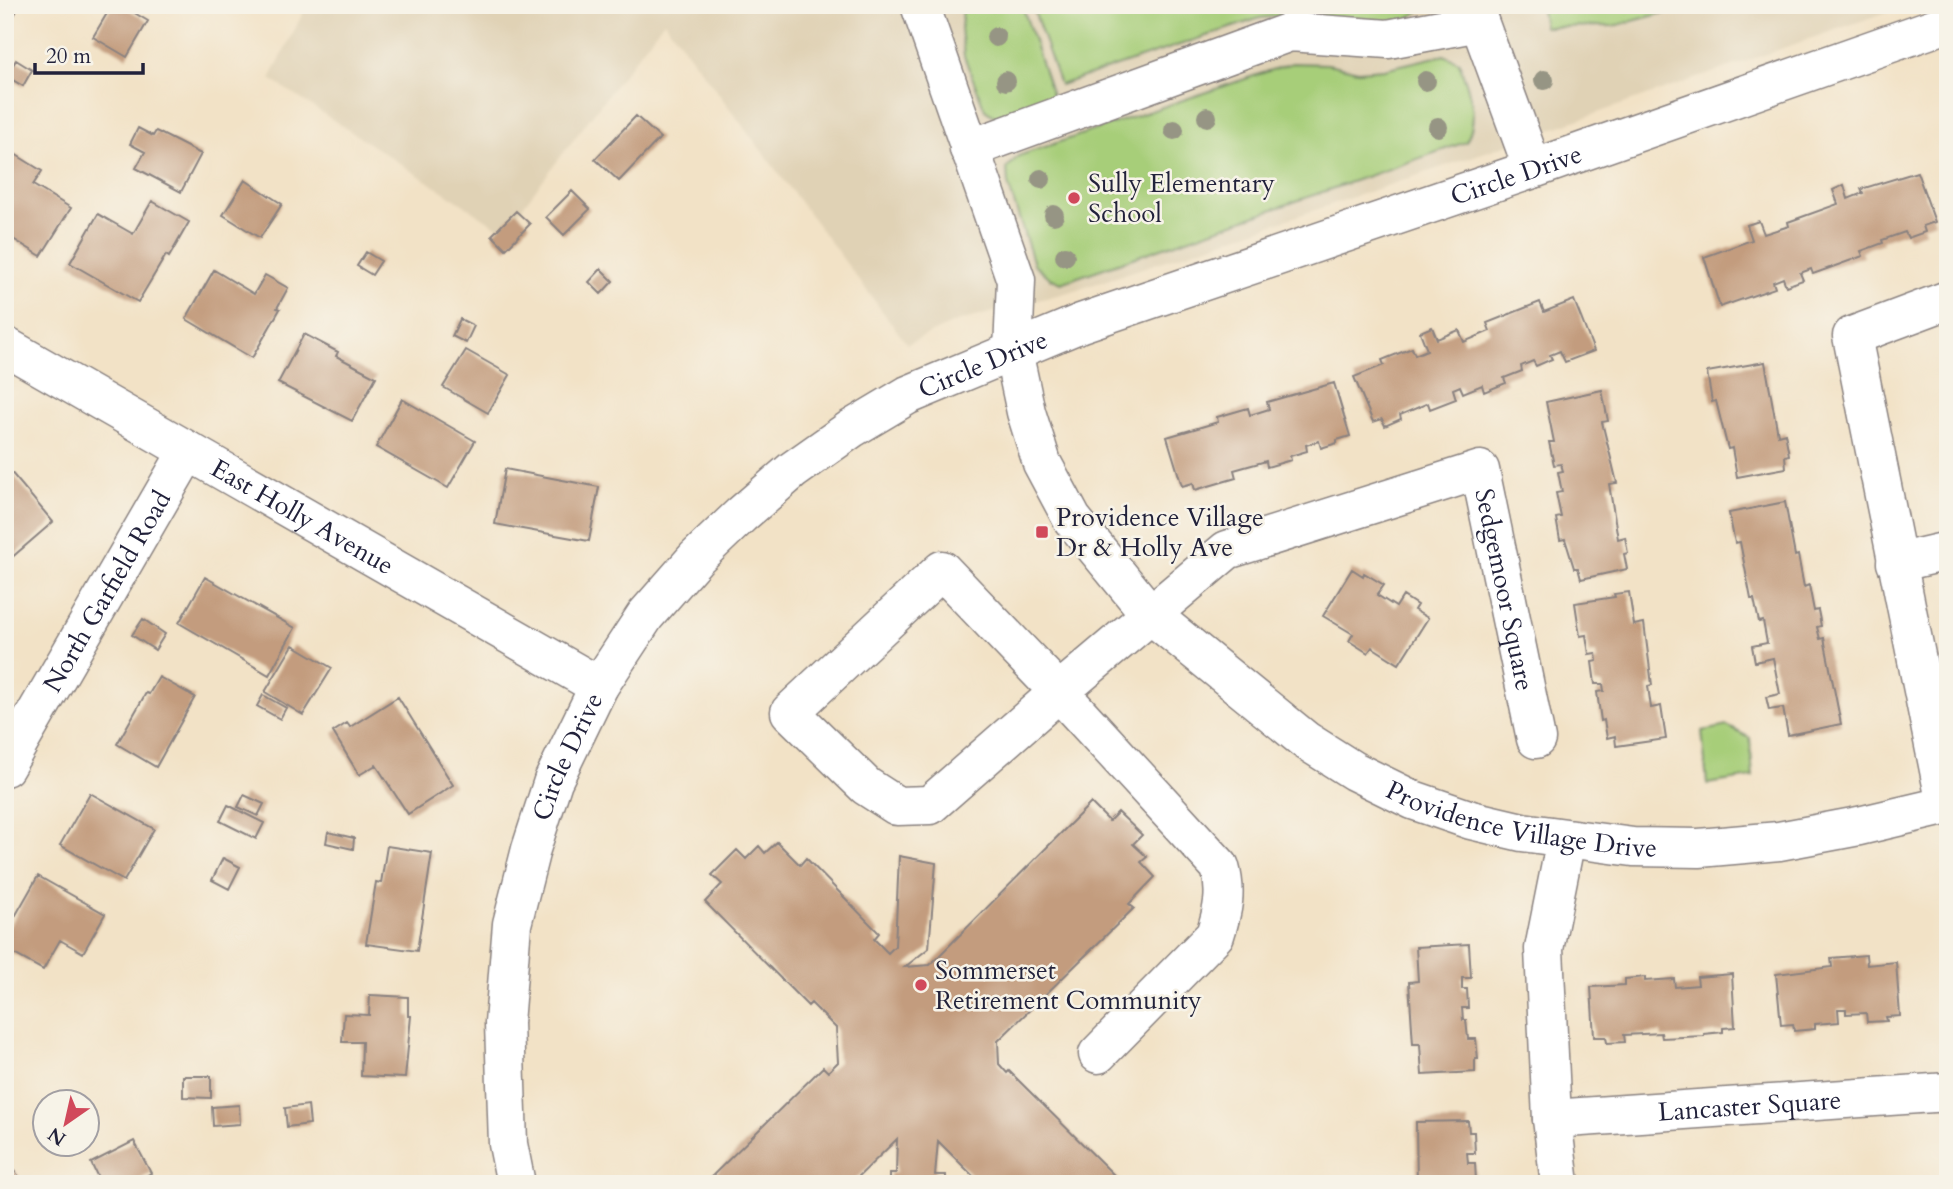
<svg xmlns="http://www.w3.org/2000/svg" width="1953" height="1189" font-family="Cardo,serif">
	<rect width="100%" height="100%" fill="#f7f3e8"/>
	<filter id="ink" filterUnits="userSpaceOnUse"><feTurbulence type="fractalNoise" baseFrequency=".0143" numOctaves="2"/><feDisplacementMap in="SourceGraphic" scale="14" xChannelSelector="R" yChannelSelector="G"/><feConvolveMatrix kernelMatrix="1 2 1 2 8 2 1 2 1" color-interpolation-filters="sRGB"/></filter>
	<filter id="wash" filterUnits="userSpaceOnUse"><feTurbulence type="fractalNoise" baseFrequency=".00686" numOctaves="4" result="noise"/><feDisplacementMap in="SourceGraphic" scale="28" xChannelSelector="R" yChannelSelector="G"/><feGaussianBlur stdDeviation="1.57" result="paint"/><feColorMatrix in="noise" values="0 0 0 0 0 0 0 0 0 0 0 0 0 0 0 0 0 1.4 0 .05"/><feComposite in="paint" operator="in"/></filter>
	<g filter="url(#wash)">
		<rect width="100%" height="100%" fill="#f2e2c6"/>
		<path fill="#e0d2b5" d="M307,5H1907L1451,164L1080,289L956,322L907,344L664,21L504,231L270,79Z"/>
		<path fill="#a7ce79" stroke="#64785a" stroke-width="2" d="M963,5H1022L1052,95L1051,105L1000,120L985,110L964,56L961,29Z
			M1032,5H1428L1405,21H1321L1320,12L1260,18L1060,85Z
			M1540,5H1686L1678,9L1614,26L1544,27Z
			M1444,55L1459,62C1468,90 1481,115 1466,142L1061,283L1050,278L1034,264L1008,184L1007,168L1018,156L1292,63L1328,64L1358,71L1384,69Z
			M1727,726L1750,738L1753,777L1707,784L1702,731Z"/>
		<g id="blocks">
			<path fill="#c39c7e" d="M5,5H20L5,31Z
				M112,5H121L148,21L127,57L93,37Z
				M16,60L32,70L23,86L6,76Z
				M636,116L660,138L619,181L595,159Z
				M138,128L153,136L156,131L201,154L181,192L136,168L145,152L130,144Z
				M10,151L42,171L33,185L71,208L41,256L5,234V159Z
				M1917,172L1935,222L1923,226L1925,232L1908,238L1905,232L1882,240L1883,243L1861,251L1863,256L1813,274L1811,269L1800,273L1803,280L1786,286L1783,278L1773,282L1775,288L1720,307L1704,257L1752,240L1747,225L1759,221L1764,234L1789,226L1788,222L1838,204L1833,190L1844,185L1848,199L1863,193L1861,189Z
				M245,180L282,204L260,238L223,215Z
				M572,191L590,209L564,235L546,217Z
				M152,201L189,222L169,257L166,255L138,302L70,263L98,214L133,234Z
				M516,211L530,224L506,249L492,235Z
				M366,252L381,261L372,275L357,266Z
				M601,269L613,281L601,294L589,282Z
				M214,270L254,294L265,275L288,288L277,308L280,309L252,358L186,319Z
				M1574,300L1594,351L1565,362L1560,351L1550,355L1552,359L1536,366L1533,361L1521,366L1522,371L1504,378L1506,383L1484,392L1482,385L1463,393L1460,386L1453,389L1456,399L1430,409L1428,403L1400,415L1401,419L1385,426L1382,419L1373,422L1354,377L1384,365L1382,360L1412,348L1415,355L1427,350L1420,332L1432,327L1437,339L1459,330L1464,342L1490,331L1487,323L1540,302L1544,312Z
				M460,319L474,326L466,343L452,336Z
				M304,334L338,352L336,356L376,377L352,421L278,383Z
				M466,350L510,375L488,413L443,387Z
				M1765,362L1778,435L1785,433L1789,455L1785,456L1786,468L1737,477L1732,448L1728,449L1716,401L1712,402L1707,372Z
				M1334,383L1350,436L1337,440V443L1321,448L1319,441L1306,445L1307,451L1290,456L1291,460L1267,467L1266,461L1234,470L1236,478L1195,490L1193,483L1182,486L1167,437L1218,422L1217,417L1248,408L1250,415L1269,409L1267,402Z
				M1602,390L1608,421L1602,422L1617,483L1609,484L1618,539L1625,537L1628,553L1624,554L1627,569L1581,579L1578,568H1574L1565,539L1560,540L1556,518L1561,517L1556,493L1562,492L1558,472L1563,471L1561,464L1554,465L1549,442H1554L1546,402Z
				M402,399L475,441L448,488L376,447Z
				M5,465L53,522L10,559L5,553Z
				M505,469L599,487L589,541L495,524Z
				M1785,502L1795,556L1798,555L1804,587L1809,585L1814,611L1818,610L1821,626L1817,627L1820,639L1824,638L1841,724L1788,735L1783,708L1769,710L1766,697L1780,694L1773,658L1755,662L1752,646L1767,643L1763,621L1759,622L1754,599H1751L1740,542L1735,543L1729,513Z
				M1352,569L1363,576L1364,573L1384,585L1377,595L1396,607L1403,596L1417,605L1414,610L1428,618L1399,664L1372,647L1368,653L1349,641L1353,634L1323,616Z
				M205,577L295,628L269,675L179,623Z
				M1629,592L1634,625L1644,623L1652,685L1648,686L1651,708L1661,706L1666,739L1616,746L1615,736L1607,738L1604,720L1601,721L1597,692L1604,691L1603,684H1595L1592,662L1597,661L1596,653L1589,654L1586,635L1580,636L1575,603L1615,597L1614,594Z
				M143,619L165,634L155,650L132,635Z
				M293,645L332,668L303,715L265,692Z
				M159,677L195,697L156,767L117,744L146,693L149,694Z
				M263,695L286,708L280,719L257,706Z
				M398,697L453,785L408,814L376,765L359,775L333,732L347,723L350,727Z
				M90,793L154,829L124,881L60,845Z
				M244,795L264,804L258,816L238,807Z
				M1091,803L1109,821L1118,812L1142,835L1133,844L1147,857L1141,862L1155,877L1129,904L1134,908L998,1041L999,1064L1007,1073L1009,1071L1123,1184H981L938,1141L935,1175H946V1184H890V1173H896L897,1139L851,1184H704L823,1067L828,1072L838,1062L836,1028L811,1003L808,1006L705,902L722,884L712,875L737,850L746,859L759,846L765,853L777,842L800,865L806,858L879,933L874,939L888,953L895,946L899,856L936,863L929,948L905,967L930,965Z
				M228,805L264,823L256,839L220,821Z
				M328,832L354,838L353,849L326,843Z
				M387,846L432,853L417,951L366,944L376,882L381,883Z
				M223,858L240,867L229,889L212,880Z
				M38,876L105,914L83,953L60,940L43,970L5,949V934Z
				M1469,944L1471,978H1462V989H1467L1468,1008H1462L1463,1020H1466L1468,1039H1476L1478,1059H1475V1072L1422,1075L1420,1044H1413L1409,982L1418,981L1416,947Z
				M1866,955L1867,965L1896,962L1900,1016L1886,1017L1887,1021L1867,1022L1866,1013L1846,1014V1009H1838L1839,1022L1815,1024V1029L1794,1031L1793,1024L1781,1025L1776,974L1832,967L1831,958Z
				M1732,974L1735,1027L1723,1028V1032L1704,1034V1036L1662,1038L1661,1033L1624,1035L1625,1042L1607,1043L1606,1037H1594L1591,987L1625,985V979L1645,977V981L1674,979L1675,987L1698,985L1697,977Z
				M370,995L408,997V1016H411L405,1078L361,1076L362,1042H342L344,1014L369,1015Z
				M183,1076H211V1098L183,1097Z
				M239,1105L240,1124L213,1126L212,1107Z
				M308,1105L310,1124L287,1127L285,1108Z
				M1468,1121L1469,1132H1474L1475,1153H1467L1468,1163H1475L1476,1181H1485V1184H1417L1416,1122Z
				M134,1141L151,1173L132,1184H101L91,1163Z
				M14,1170L23,1182L5,1184V1178Z"/>
		</g>
	</g>
	<g filter="url(#ink)">
		<use href="#blocks" fill-opacity="0" stroke="#8a8280" stroke-width="2"/>
		<g fill="none" stroke-linecap="round" stroke-linejoin="round">
			<defs>
				<g id="minor">
					<path id="s1" d="M920,5L1016,280L1013,351L1026,412L1042,463L1072,519L1150,614L1305,740L1354,771L1413,800L1471,820L1522,832L1633,847L1699,848L1779,841L1859,826L1948,805"/>
					<path d="M1473,5L1533,169"/>
					<path d="M969,149L1290,32L1388,39L1479,22"/>
					<path id="s2" d="M5,346L599,686"/>
					<path d="M1896,563L1948,551"/>
					<path id="s3" d="M5,767L188,451"/>
					<path d="M1946,805L1852,336L1948,300"/>
					<path id="s4" d="M1098,1054L1215,935C1223,910 1227,892 1220,867L1059,692L942,570L790,712L866,786L897,806L930,805L1059,692L1227,550L1480,470L1536,739"/>
					<path id="s5" d="M1552,1119L1948,1092"/>
					<path id="s6" d="M516,1184L508,1144L504,1023L512,924L531,849L553,781L599,686L645,616L696,558L741,515L793,470L851,429L908,395L1081,323L1533,169L1948,23"/>
					<path d="M1560,1184L1552,1119L1544,949L1566,839"/>
				</g>
			</defs>
			<use href="#minor" stroke="#8a8280" stroke-width="41"/>
			<use href="#minor" stroke="#fff" stroke-width="38"/>
		</g>
		<g fill="#969584">
			<circle cx="996" cy="37" r="10"/>
			<circle cx="1544" cy="80" r="10"/>
			<circle cx="1006" cy="81" r="10"/>
			<circle cx="1426" cy="81" r="10"/>
			<circle cx="1207" cy="117" r="10"/>
			<circle cx="1438" cy="127" r="10"/>
			<circle cx="1174" cy="130" r="10"/>
			<circle cx="1041" cy="179" r="10"/>
			<circle cx="1054" cy="215" r="10"/>
			<circle cx="1065" cy="256" r="10"/>
		</g>
	</g>
	<g fill="#d1495b" stroke="#f7f3e8" stroke-width="2.5">
		<circle cx="1074" cy="198" r="7"/>
		<rect x="1035" y="525" width="14" height="14" rx="3.5"/>
		<circle cx="921" cy="985" r="7"/>
	</g>
	<g text-anchor="middle" stroke-width="5" stroke-linejoin="round" paint-order="stroke">
		<g font-size="26" fill="#22223b" stroke="#f7f3e8">
			<text dy="9" stroke="none"><textPath href="#s6" startOffset="1592">Circle Drive</textPath></text>
			<text dy="9" stroke="none"><textPath href="#s6" startOffset="1026">Circle Drive</textPath></text>
			<text dy="9" stroke="none"><textPath href="#s2" startOffset="343">East Holly Avenue</textPath></text>
			<text dy="9" stroke="none"><textPath href="#s4" startOffset="1806">Sedgemoor Square</textPath></text>
			<text dy="9" stroke="none"><textPath href="#s3" startOffset="203">North Garfield Road</textPath></text>
			<text dy="9" stroke="none"><textPath href="#s6" startOffset="438">Circle Drive</textPath></text>
			<text dy="9" stroke="none"><textPath href="#s1" startOffset="1099">Providence Village Drive</textPath></text>
			<text dy="9" stroke="none"><textPath href="#s5" startOffset="198">Lancaster Square</textPath></text>
		</g>
		<g font-size="26" fill="#22223b" stroke="#f7f3e8" text-anchor="start">
			<text x="1088" y="192">Sully Elementary<tspan x="1088" dy="30">School</tspan></text>
			<text x="1056" y="526">Providence Village<tspan x="1056" dy="30">Dr &amp; Holly Ave</tspan></text>
			<text x="935" y="979">Sommerset<tspan x="935" dy="30">Retirement Community</tspan></text>
		</g>
	</g>
	<rect width="1953" height="1189" fill="none" stroke="#f7f3e8" stroke-width="28"/>
	<g transform="translate(66 1123) rotate(214)"><circle r="33" fill="#f7f3e8" stroke="#a29fa3" stroke-width="2"/>
	<path d="M0-5L12 26L0 18L-12 26Z" fill="#d1495b"/>
	<text y="-10" font-size="19" font-weight="bold" text-anchor="middle" fill="#22223b">N</text>
	</g>
	<path d="M35 63v10h108v-10" fill="none" stroke="#22223b" stroke-width="3.5"/>
	<text x="46" y="63" font-size="21" fill="#22223b" stroke="#f7f3e8" stroke-width="5" paint-order="stroke">20 m</text>
</svg>
